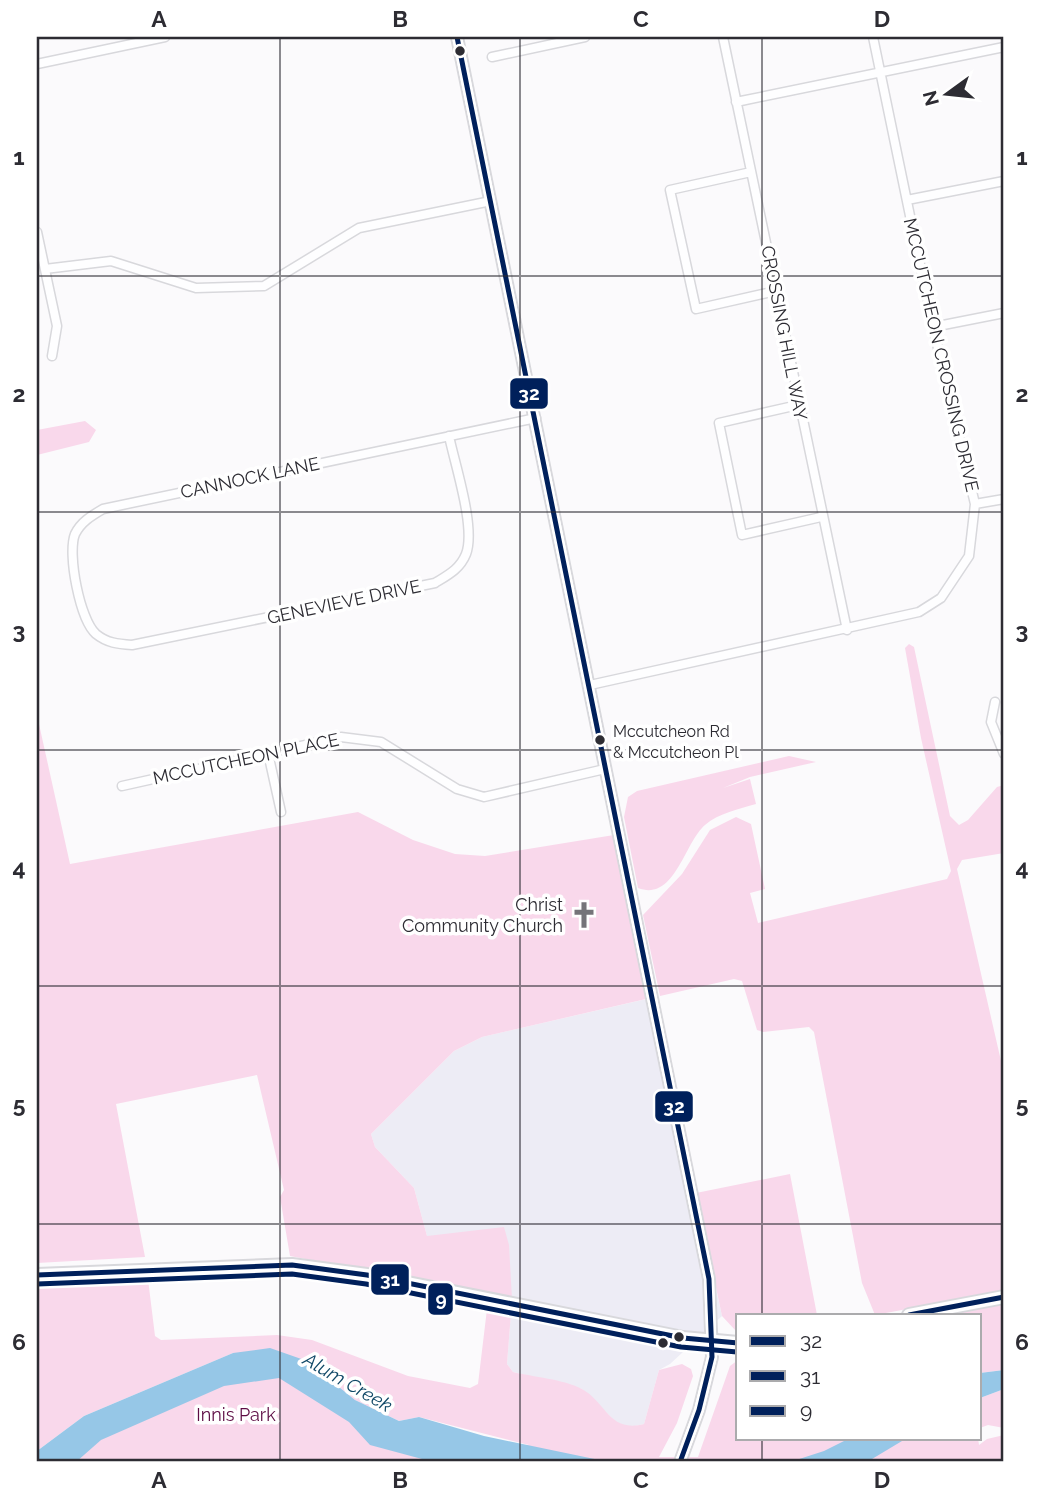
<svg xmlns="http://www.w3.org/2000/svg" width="1041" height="1499" font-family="Raleway,sans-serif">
	<rect width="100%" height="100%" fill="#fbfafc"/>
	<path fill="#edecf5" d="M651,998L722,1316L670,1364L659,1370L644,1424L630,1427L617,1423L582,1389L513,1372L507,1364L512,1299L427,1236L414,1188L375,1147L371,1134L454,1051L482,1037Z"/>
	<path fill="#f9d8eb" d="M85,421L96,430L89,442L37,455V430Z
		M909,644L914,647L950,816L959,825L968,820L997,787L1004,785V853L962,860L957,869L1004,1074V1291L875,1315L862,1283L814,1032L809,1027L763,1032L757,1030L742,981L734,979L660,996L643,915L682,874L710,830L736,817L751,824L765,889L750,893L758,923L947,879L951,871L921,738L905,648Z
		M37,715L70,864L358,812L413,840L455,854L485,856L614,835L646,999L482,1037L454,1051L371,1134L375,1147L414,1188L427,1236L504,1227L509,1245L512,1299L290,1256L280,1197L284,1190L257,1075L116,1104L145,1257L37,1263Z
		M789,756L816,762L750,777L723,788L750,779L756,804C739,809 719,813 705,825C684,843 675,902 638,888L624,817L628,797L637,791Z
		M790,1174L817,1315H738L736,1331L722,1316L696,1193Z
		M147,1271L155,1336L161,1340L277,1335L312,1340L408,1376L470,1388L478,1384L487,1309L511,1313L507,1364L513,1372C533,1377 563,1379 582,1389C607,1403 609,1433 644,1424L659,1370L682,1364L691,1369L693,1376L677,1423L659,1457H698L730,1366L738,1360V1438H978L979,1445L987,1439L1004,1435V1462H45L226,1367L288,1371L418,1444L529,1445L419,1417L399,1421L355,1400L307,1361L233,1353L84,1416L37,1451V1278Z
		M1004,1302V1370L980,1373V1315H937Z
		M1004,1389V1428L988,1425L980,1428V1398Z"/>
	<path fill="#96c7e7" d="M270,1348L307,1361L355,1400L399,1421L419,1417L484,1436L609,1462L422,1459L370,1445L349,1422L279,1378L224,1386L101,1440L76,1462H37V1451L84,1416L233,1353Z
		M1004,1370V1389L980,1398V1373Z
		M850,1438H907L867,1462H790L824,1451Z"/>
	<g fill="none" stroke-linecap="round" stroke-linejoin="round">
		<defs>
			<path id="minor" d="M723,37L847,630
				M492,57L585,37
				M37,64L165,37
				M736,102L1004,47
				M751,172L670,190L696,309L776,291
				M907,200L1004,181
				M37,232L57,326L52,356
				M45,269L111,261L196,288L264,286L359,228L491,201
				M933,327L1004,313
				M798,405L719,423L742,535L821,517
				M449,436C455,465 476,528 466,554C460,569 448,575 435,583L132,645C118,644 107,643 96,634C80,620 67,554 75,534C81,522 91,516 103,509L536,418
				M975,504L1004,499
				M590,685L919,612L941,598L969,556L975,504L933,327L873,37
				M995,702L991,722L1004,754
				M268,753L281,812
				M122,786L341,737L381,742L457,789L484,797L605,769"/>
			<path id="secondary" d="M457,37L709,1279L712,1357L699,1410L680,1462"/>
			<path id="primary" d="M37,1275L292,1265L367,1275L683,1338L738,1343
				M909,1315L1004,1297"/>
		</defs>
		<use href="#minor" stroke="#d8d8dc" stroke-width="11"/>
		<use href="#secondary" stroke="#d8d8dc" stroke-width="14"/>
		<use href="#primary" stroke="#d8d8dc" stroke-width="16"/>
		<use href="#minor" stroke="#fefeff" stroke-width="8"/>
		<use href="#secondary" stroke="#fefeff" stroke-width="10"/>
		<use href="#primary" stroke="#fefeff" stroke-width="12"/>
		<defs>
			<path id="bus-1" d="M457,37L709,1279L712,1357L699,1410L680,1462"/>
			<path id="bus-2" d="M37,1275L292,1265L367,1275L683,1338L738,1343
				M909,1315L1004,1297"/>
			<path id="bus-3" d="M37,1284L292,1274L366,1284L681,1347L737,1352"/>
		</defs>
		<use href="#bus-1" stroke="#fff" stroke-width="10"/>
		<use href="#bus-2" stroke="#fff" stroke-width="10"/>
		<use href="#bus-3" stroke="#fff" stroke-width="10"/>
		<use href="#bus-1" stroke="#00205b" stroke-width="5"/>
		<use href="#bus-2" stroke="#00205b" stroke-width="5"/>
		<use href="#bus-3" stroke="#00205b" stroke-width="5"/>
	</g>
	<path fill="none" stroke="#2d2c33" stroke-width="2" stroke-opacity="0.55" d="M280,37V1462M520,37V1462M762,37V1315M37,276H1004M37,512H1004M37,750H1004M37,986H1004M37,1224H1004M762,1438V1462"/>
	<defs>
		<symbol id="church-bare" viewBox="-9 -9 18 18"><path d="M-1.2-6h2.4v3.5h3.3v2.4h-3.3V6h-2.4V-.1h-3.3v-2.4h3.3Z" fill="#757479" stroke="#fff" stroke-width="2.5" paint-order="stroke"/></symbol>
	</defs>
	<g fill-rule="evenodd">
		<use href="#church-bare" x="565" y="896" width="38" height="38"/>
	</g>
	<g fill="#2d2c33" stroke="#fff" stroke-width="2.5">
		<circle cx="460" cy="51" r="6"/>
		<circle cx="600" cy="740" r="6"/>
		<circle cx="679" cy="1337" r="6"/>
		<circle cx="663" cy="1343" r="6"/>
	</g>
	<g text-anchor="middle" stroke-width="7" stroke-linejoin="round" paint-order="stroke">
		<g font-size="16" fill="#2d2c33" stroke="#fff" text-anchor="start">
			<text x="613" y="737">Mccutcheon Rd<tspan x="613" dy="21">&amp; Mccutcheon Pl</tspan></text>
		</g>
		<g font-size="18" fill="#2d2c33" stroke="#fff">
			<text transform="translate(784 333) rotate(79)" y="6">CROSSING HILL WAY</text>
			<text transform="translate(941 355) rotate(77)" y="6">MCCUTCHEON CROSSING DRIVE</text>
			<text transform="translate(250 478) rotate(-12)" y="6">CANNOCK LANE</text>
			<text transform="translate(344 602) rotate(-12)" y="6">GENEVIEVE DRIVE</text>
			<text transform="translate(246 759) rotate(-12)" y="6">MCCUTCHEON PLACE</text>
		</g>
		<g font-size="18" fill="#2d2c33" stroke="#fff" text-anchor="end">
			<text x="563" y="911">Christ<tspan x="563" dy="21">Community Church</tspan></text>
		</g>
		<g font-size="18" fill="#5d0c44" stroke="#fff">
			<text x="236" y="1421">Innis Park</text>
		</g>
		<g font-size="19" font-style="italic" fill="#104867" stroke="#fff">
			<text transform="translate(348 1382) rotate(30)" y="7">Alum Creek</text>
		</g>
	</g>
	<g stroke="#fff" stroke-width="2.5">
		<rect x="509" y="377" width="40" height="33" rx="7" fill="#00205b"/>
		<rect x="654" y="1090" width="40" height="33" rx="7" fill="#00205b"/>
		<rect x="370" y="1263" width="40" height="33" rx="7" fill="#00205b"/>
		<rect x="427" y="1282" width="27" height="34" rx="7" fill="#00205b"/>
	</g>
	<g font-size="19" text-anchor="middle" font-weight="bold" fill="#fff">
		<text x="529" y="400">32</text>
		<text x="674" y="1113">32</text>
		<text x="390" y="1286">31</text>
		<text x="441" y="1306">9</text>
	</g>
	<rect width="1041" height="1499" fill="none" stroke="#ffffff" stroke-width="77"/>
	<rect x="736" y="1314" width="245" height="126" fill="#ffffff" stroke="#ababad" stroke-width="2"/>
	<rect x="750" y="1336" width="35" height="10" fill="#00205b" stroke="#ababad" stroke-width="2"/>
	<text x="800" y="1348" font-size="21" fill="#2d2c33">32</text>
	<rect x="750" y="1371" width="35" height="10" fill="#00205b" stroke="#ababad" stroke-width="2"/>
	<text x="800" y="1384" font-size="21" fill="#2d2c33">31</text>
	<rect x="750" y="1406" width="35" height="10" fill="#00205b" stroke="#ababad" stroke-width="2"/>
	<text x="800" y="1418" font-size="21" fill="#2d2c33">9</text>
	<g transform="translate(947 94) rotate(255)" stroke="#ffffff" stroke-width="5" paint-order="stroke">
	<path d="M0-5L12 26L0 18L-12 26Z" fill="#2d2c33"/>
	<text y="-10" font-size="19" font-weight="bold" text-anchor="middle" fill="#2d2c33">N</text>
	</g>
	<rect x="38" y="38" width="964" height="1422" fill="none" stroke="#2d2c33" stroke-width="2.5"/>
	<g font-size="23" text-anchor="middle" font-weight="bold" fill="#2d2c33">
		<text x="159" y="27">A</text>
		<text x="400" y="27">B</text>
		<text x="641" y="27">C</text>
		<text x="882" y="27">D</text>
		<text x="19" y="165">1</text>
		<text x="1022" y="165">1</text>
		<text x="19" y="402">2</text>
		<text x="1022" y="402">2</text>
		<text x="19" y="639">3</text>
		<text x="1022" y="639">3</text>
		<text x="19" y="876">4</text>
		<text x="1022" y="876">4</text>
		<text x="19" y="1113">5</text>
		<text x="1022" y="1113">5</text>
		<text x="19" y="1350">6</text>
		<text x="1022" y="1350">6</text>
		<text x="159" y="1488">A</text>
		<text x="400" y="1488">B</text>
		<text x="641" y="1488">C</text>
		<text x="882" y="1488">D</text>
	</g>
</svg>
